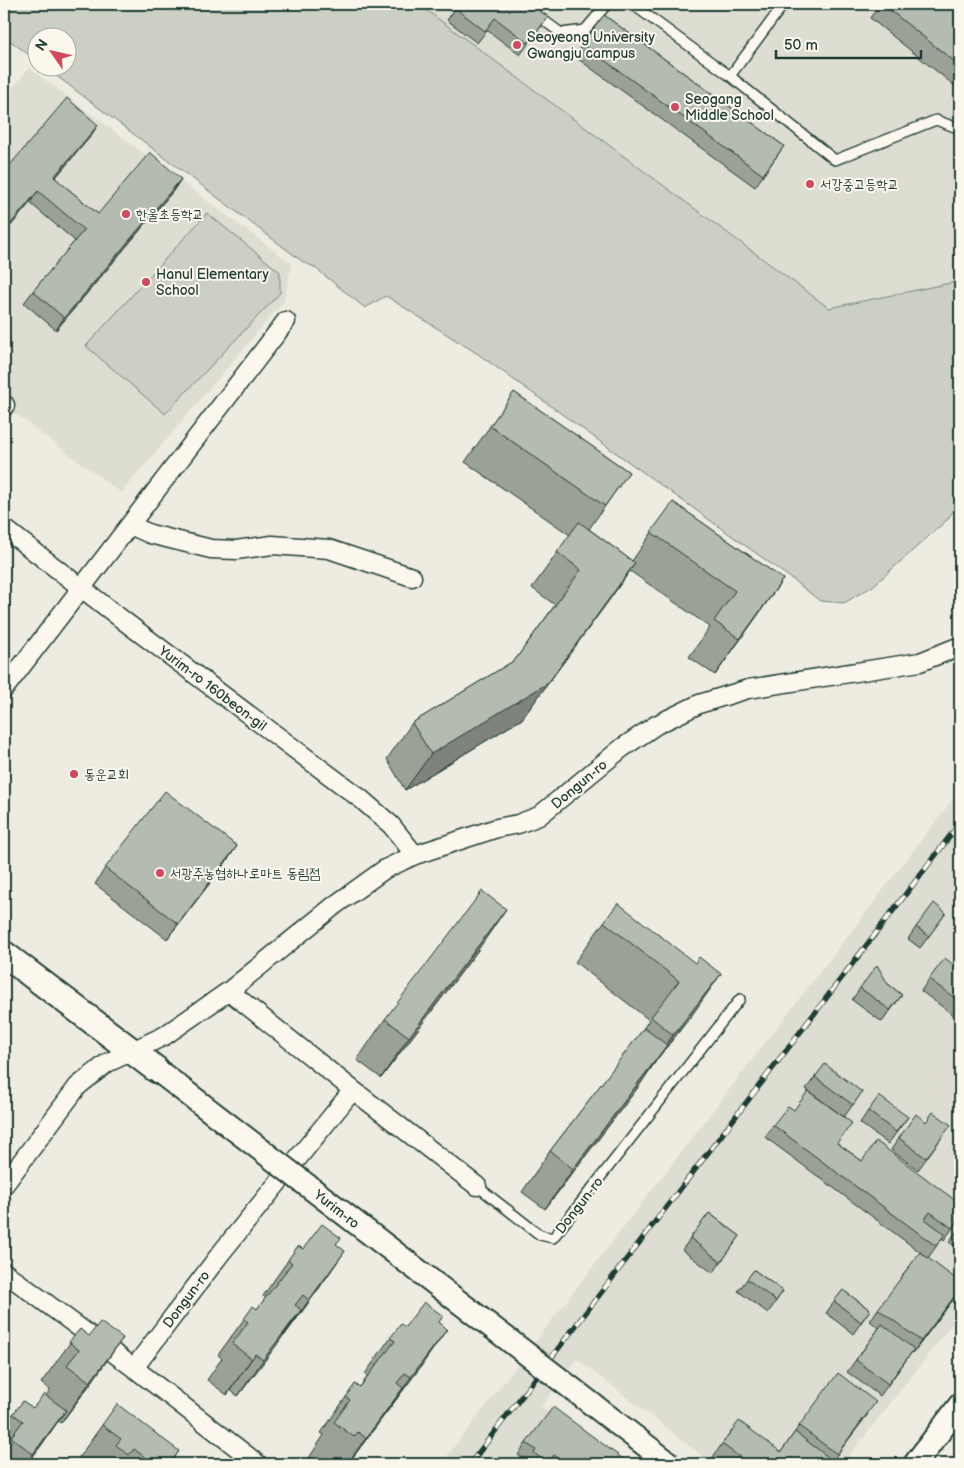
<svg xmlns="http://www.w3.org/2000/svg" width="964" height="1468" font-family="'Balsamiq Sans','Poor Story',sans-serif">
	<rect width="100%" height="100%" fill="#eeece1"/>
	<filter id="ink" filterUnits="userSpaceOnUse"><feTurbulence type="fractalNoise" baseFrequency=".02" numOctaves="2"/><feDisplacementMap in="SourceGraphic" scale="10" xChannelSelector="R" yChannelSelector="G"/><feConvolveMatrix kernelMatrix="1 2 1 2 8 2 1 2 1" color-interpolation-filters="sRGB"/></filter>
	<g filter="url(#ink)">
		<path fill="#ddddd2" d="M418,4H960V281L829,308Z
			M29,68L292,264L284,301L121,493L4,405V99Z
			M960,790V1314L843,1464H713L577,1359L541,1407L618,1464H441Z"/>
		<path fill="#cbcfc4" stroke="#75867c" d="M4,4H418L829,308L960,281V500L948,519L873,586L844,603L820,601L792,579L478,354L386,296L365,308L314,267L303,262L46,68H68V38H38L37,61L4,36Z
			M207,213L280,272V293L165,414L86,346Z"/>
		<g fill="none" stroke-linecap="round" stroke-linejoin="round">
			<defs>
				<path id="service" d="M521,4L561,33L585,30L607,4
					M632,4L730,76L835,160L936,120L960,129
					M730,76L784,4
					M477,1186L540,1235L553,1238L740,999"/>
				<path id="minor" d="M4,407L5,405
					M130,525L150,534L211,549L236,550L272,545L329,549L412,577
					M4,528L128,624L361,799L391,825L415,855
					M4,689L286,321
					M229,991L353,1090L477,1186
					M4,1185L78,1086L107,1063L164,1036L229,991L335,905L385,869L415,855L497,828L518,824L539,816L622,748L656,725L699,704L748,689L920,662L960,646
					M4,1272L134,1368L258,1464
					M134,1368L221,1253L353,1090"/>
				<path id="tertiary" d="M915,1464L960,1405"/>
				<path id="secondary" d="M4,954L157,1070"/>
			</defs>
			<use href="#service" stroke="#1f3d34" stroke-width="12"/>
			<use href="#minor" stroke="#1f3d34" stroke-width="21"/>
			<use href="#tertiary" stroke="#1f3d34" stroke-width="26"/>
			<use href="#secondary" stroke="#1f3d34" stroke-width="29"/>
			<use href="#service" stroke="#fbf7ec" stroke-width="9"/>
			<use href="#minor" stroke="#fbf7ec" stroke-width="18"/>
			<use href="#tertiary" stroke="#fbf7ec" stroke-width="22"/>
			<use href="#secondary" stroke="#fbf7ec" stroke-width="25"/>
			<defs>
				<path id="rail" d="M470,1464L960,823"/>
			</defs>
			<use href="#rail" stroke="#1f3d34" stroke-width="5.5"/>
			<use href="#rail" stroke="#fbf7ec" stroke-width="4" stroke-dasharray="11" stroke-linecap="butt"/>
			<defs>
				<path id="tertiary-bridge" d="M157,1070L670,1464"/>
			</defs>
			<use href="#tertiary-bridge" stroke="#1f3d34" stroke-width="26" stroke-linecap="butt"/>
			<use href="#tertiary-bridge" stroke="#fbf7ec" stroke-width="22"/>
		</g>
		<path fill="#9ba197" stroke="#1f3d34" d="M450,4H531L548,17L520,55L487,30L477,43L447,20L456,8Z
			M880,4H960V90L870,18Z
			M604,15L784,146L755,187L574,56Z
			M90,137L55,178L98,214L181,179L173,191L56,330L24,303L33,291L75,241L30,203L4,172Z
			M514,392L629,472L589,529L632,561L673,502L783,579L715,675L689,657L710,627L630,571L522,719L405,790L387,759L412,723L515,660L555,605L532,588L570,535L465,462Z
			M237,846L226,862L167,939L95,884L105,868Z
			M946,913L920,948L908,939L916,927Z
			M604,922L695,963L692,1015L658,1058L639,1086L545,1209L522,1192L550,1151L636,1039L649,1020L575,962Z
			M478,950L381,1078L357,1060L385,1019Z
			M960,970V1020L921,991L929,979Z
			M888,984L902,995L882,1022L852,1000L860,988Z
			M815,1077L862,1092L844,1117L806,1089Z
			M868,1111L908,1117L888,1144L860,1123Z
			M773,1125L837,1143L862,1161L960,1204V1218L944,1240L942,1238L928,1258L765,1137Z
			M942,1137L918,1170L891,1150L899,1138Z
			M709,1213L740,1236L713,1273L682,1250Z
			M960,1226V1250L949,1242Z
			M337,1245L320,1287L284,1336L283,1335L238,1396L230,1390L227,1395L207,1380L222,1358L218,1355L244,1319L257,1309L266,1298L263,1296L298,1246L303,1249Z
			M754,1270L783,1291L768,1313L738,1291Z
			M843,1290L870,1310L853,1334L826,1313Z
			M955,1297L913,1353L912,1352L880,1396L847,1372L879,1328L870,1321L878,1309Z
			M439,1323L422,1365L348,1464H317L309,1458L324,1435L321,1433L346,1397L360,1387L368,1376L365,1374L390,1338L405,1327Z
			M80,1329L94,1379L61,1423L58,1421L27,1464H4V1427L13,1414L33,1408L46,1396L50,1390L41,1383Z
			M868,1414L830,1464H826L824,1463L823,1464H717L711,1460L722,1444L781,1452L799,1426Z
			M102,1425L179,1451L170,1464H74Z
			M526,1443L630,1464H526L528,1462L518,1455Z"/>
		<path fill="#7e837b" stroke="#1f3d34" d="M98,125L90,137L46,189L54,177Z
			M181,179L173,191L56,330L64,318Z
			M38,191L30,203L4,234V232Z
			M635,563L610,599L522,719L405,790L431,754Z
			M783,579L758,615L715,675Z
			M237,846L226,862L167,939L178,924Z
			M506,909L478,950L381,1078L409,1037Z
			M721,974L692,1015L658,1058L639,1086L545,1209L573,1169L649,1069L673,1035Z
			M345,1251L320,1287L284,1336L309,1300Z
			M960,1289L955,1297L913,1353L921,1341Z
			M301,1310L276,1346L238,1396L263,1360Z
			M447,1329L422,1365L386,1413L411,1377Z
			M123,1338L94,1379L61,1423L90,1382Z
			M255,1354L230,1390L227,1395Z
			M403,1388L378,1424L347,1464L366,1438Z
			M66,1410L41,1446L27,1464H26Z"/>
		<path fill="#b4bbb0" stroke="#1f3d34" d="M459,4H531L548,17L528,43L495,18L485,31L455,8Z
			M882,4H960V66Z
			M604,15L784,146L763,175L582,44Z
			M67,98L98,125L54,177L98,214L150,152L181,179L64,318L33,291L84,230L38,191L4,232V172Z
			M514,392L629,472L605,506L490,426Z
			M673,502L783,579L740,639L714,621L735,591L651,532Z
			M579,522L635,563L548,683L431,754L412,723L515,660L581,570L557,552Z
			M165,791L237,846L178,924L105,868Z
			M482,891L506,909L409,1037L385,1019Z
			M618,903L695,963L699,957L721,974L673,1035L651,1017L679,981L604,922Z
			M934,903L946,913L929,936L916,927Z
			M945,958L960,970V1002L929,979Z
			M877,965L888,984L902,995L890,1010L860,988Z
			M644,1028L667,1045L573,1169L550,1151Z
			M825,1064L862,1092L853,1105L815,1077Z
			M808,1091L852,1123L837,1143L862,1161L876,1141L960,1204V1217L952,1228L930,1212L925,1219L945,1234L936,1246L773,1125L788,1106L794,1110Z
			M879,1096L908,1117L896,1132L868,1111Z
			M933,1112L951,1125L926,1158L899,1138L916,1114L926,1122Z
			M709,1213L740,1236L721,1262L690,1238Z
			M322,1224L341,1238L336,1244L345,1251L309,1300L303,1295L295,1305L301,1310L263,1360L255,1354L252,1359L232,1344L248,1322L244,1319L253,1306L257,1309L292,1263L288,1260L298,1246L303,1249Z
			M920,1252L960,1282V1289L921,1341L878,1309Z
			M754,1270L783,1291L776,1301L747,1279Z
			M843,1290L870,1310L861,1322L834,1301Z
			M424,1302L443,1316L439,1322L447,1329L411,1377L405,1373L397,1383L403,1388L366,1438L358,1432L354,1437L334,1422L350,1400L346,1397L355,1384L360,1387L395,1341L390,1338L401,1324L405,1327Z
			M100,1322L123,1338L90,1382L67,1365L79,1350L69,1342L80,1329L89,1336Z
			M882,1324L914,1349L888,1384L856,1360Z
			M838,1373L876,1402L837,1454L799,1426Z
			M44,1394L66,1410L33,1454L11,1437L23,1421L13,1414L23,1401L33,1408Z
			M117,1404L179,1451L170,1464H154L134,1449L129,1455L116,1445L121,1439L102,1425Z
			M553,1407L630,1464H567L554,1455L547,1463L534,1453L536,1450L526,1443Z
			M739,1421L781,1452L795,1432L828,1457L823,1464H749L722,1444Z"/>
	</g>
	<g fill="#d1495b" stroke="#fbf7ec" stroke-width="2">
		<circle cx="517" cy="45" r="5"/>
		<circle cx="675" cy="107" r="5"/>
		<circle cx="810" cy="184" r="5"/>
		<circle cx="126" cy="214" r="5"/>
		<circle cx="146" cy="282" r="5"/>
		<circle cx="74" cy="774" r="5"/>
		<circle cx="160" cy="873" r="5"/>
	</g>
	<g text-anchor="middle" stroke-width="4" stroke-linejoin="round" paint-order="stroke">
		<g font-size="14" fill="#1f3d34" stroke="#fbf7ec" text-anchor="start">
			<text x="527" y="42">Seoyeong University<tspan x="527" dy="16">Gwangju campus</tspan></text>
			<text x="685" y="104">Seogang<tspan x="685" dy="16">Middle School</tspan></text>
			<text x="820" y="189">서강중고등학교</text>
			<text x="136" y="219">한울초등학교</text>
			<text x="156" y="279">Hanul Elementary<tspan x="156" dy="16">School</tspan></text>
			<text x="84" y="779">동운교회</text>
			<text x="170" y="878">서광주농협하나로마트 동림점</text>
		</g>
		<g font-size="14" fill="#1f3d34" stroke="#fbf7ec">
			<text transform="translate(213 688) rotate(37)" y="5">Yurim-ro 160beon-gil</text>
			<text transform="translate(579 784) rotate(-40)" y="5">Dongun-ro</text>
			<text transform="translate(579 1205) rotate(-52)" y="5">Dongun-ro</text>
			<text transform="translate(337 1209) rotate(38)" y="5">Yurim-ro</text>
			<text transform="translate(186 1299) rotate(-53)" y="5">Dongun-ro</text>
		</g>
	</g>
	<rect width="964" height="1468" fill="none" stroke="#fbf7ec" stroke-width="20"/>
	<rect x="10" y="10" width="944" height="1448" fill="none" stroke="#1f3d34" stroke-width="2" filter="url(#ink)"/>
	<g transform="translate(52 52) rotate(304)"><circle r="24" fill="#fbf7ec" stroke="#a3ada2"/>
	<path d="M0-4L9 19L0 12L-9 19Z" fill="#d1495b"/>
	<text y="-8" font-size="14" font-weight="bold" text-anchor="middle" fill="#1f3d34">N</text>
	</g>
	<path d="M776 50v8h145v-8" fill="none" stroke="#1f3d34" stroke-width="2.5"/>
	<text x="784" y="50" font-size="15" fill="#1f3d34" stroke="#fbf7ec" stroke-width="4" paint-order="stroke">50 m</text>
</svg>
